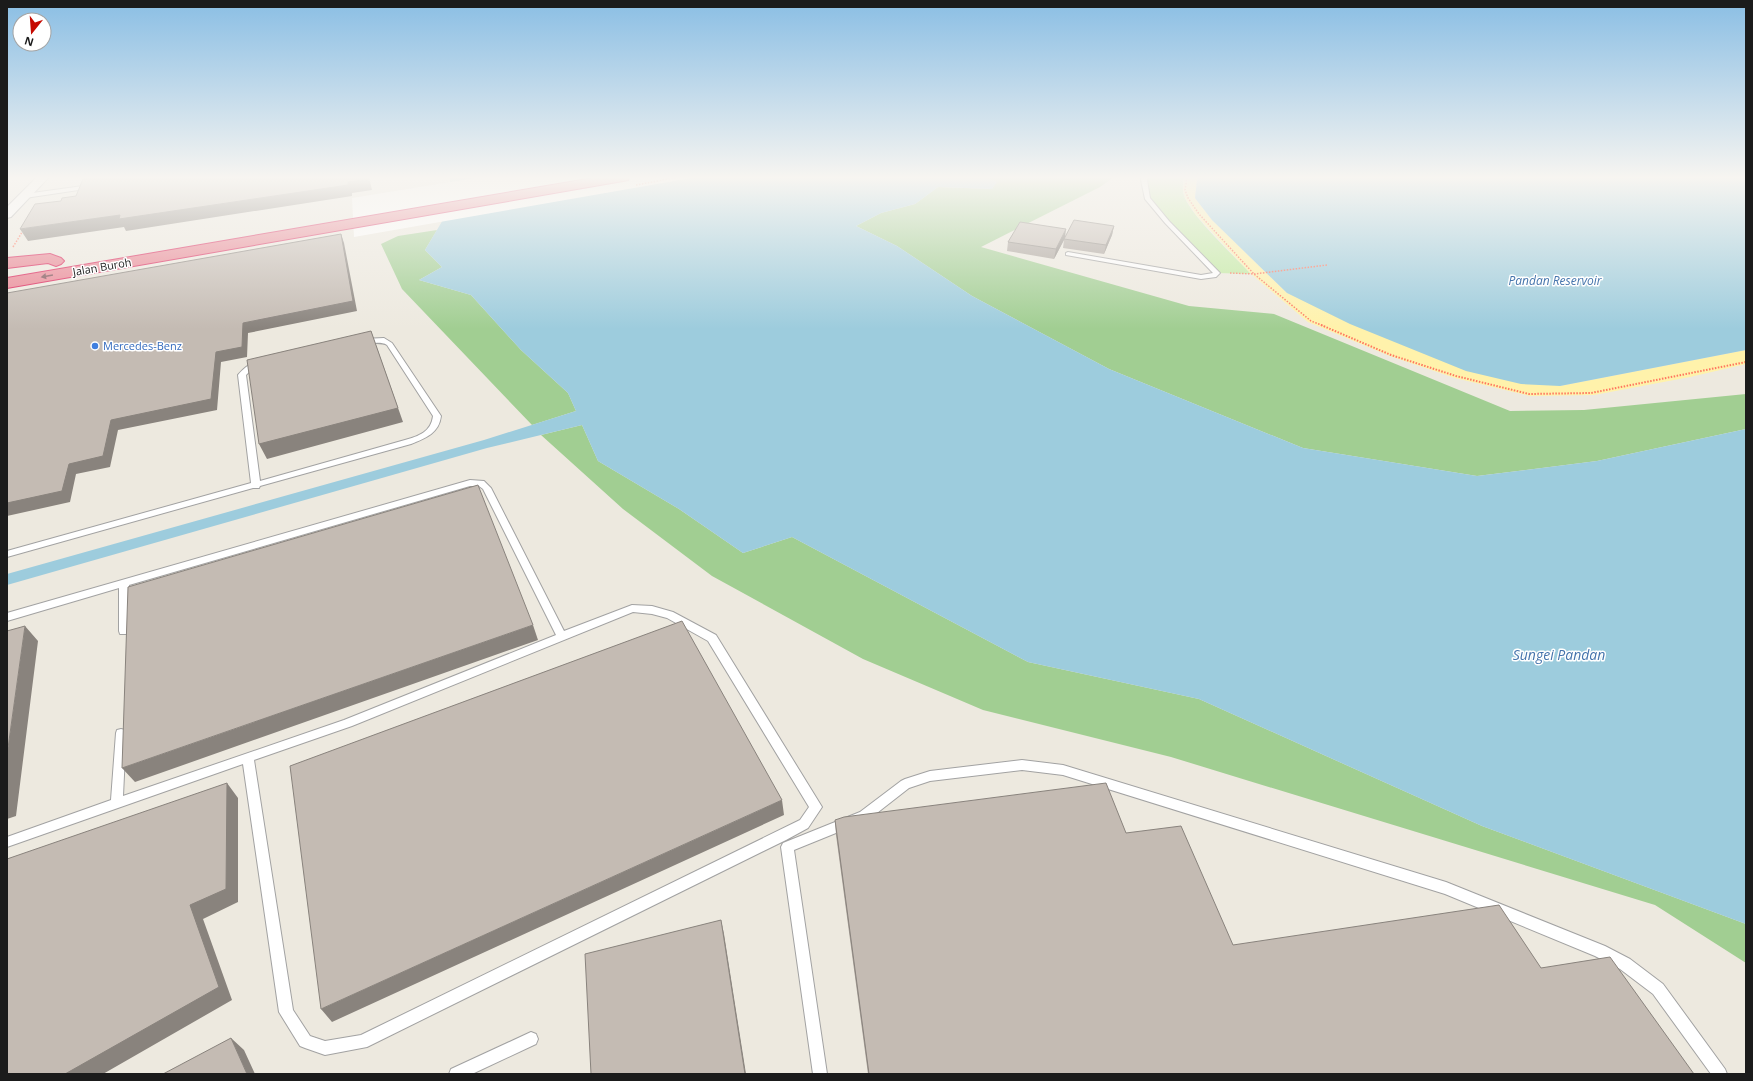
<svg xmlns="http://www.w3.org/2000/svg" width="1753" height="1081" font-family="'Open Sans',sans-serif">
	<rect width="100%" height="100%" fill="#ede9df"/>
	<path fill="#c2eaa2" d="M1145,177H1184C1183,184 1182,189 1184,196C1192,217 1234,256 1251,274L1217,273L1147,198Z"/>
	<path fill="#a1ce92" d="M986,177H1114L1100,187L981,247L1189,306L1274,314L1510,411L1584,410L1746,394V429L1597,461L1477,476L1303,448L1109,369L972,296L897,246L856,226L881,213L915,204L938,187L992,189L996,182Z
		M437,230L425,250L442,267L419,280L471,295L521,350L568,393L576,411L532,425L402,289L381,244L398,236Z
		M582,425L598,461L679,509L743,553L792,537L1028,662L1199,699L1482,826L1746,924V963L1655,905L1171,757L983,710L863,659L712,576L623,509L541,435Z"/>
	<path fill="#fff2ab" d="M1184,177H1199L1197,180L1195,198L1212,220L1287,293L1560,386L1746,350V364L1690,377L1594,395L1530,396L1455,378L1390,356L1308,322L1251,274L1196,215L1185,198L1183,190Z"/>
	<path fill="#9dccdd" d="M448,177H986L997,182L992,189L938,187L915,204L881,213L856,226L897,246L972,296L1109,369L1303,448L1477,476L1597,461L1746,429V924L1482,826L1199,699L1028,662L792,537L743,553L679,509L598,461L582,425L487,448L7,585V574L484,440L576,411L568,393L521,350L471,295L419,280L442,267L425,250L450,208V179Z
		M1199,177H1746V350L1560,386L1521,384L1466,371L1350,324L1287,293L1212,220L1195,198L1197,180Z"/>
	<path fill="#fff" d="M481,177H697L354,237L352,198Z"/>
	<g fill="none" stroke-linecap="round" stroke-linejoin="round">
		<defs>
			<path id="lane" d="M1142,177H1148L1147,180L1150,198L1169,221L1219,272L1220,273L1216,277L1201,279L1066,255V253L1068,252L1201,275L1213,273L1165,223L1145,199L1141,180Z
				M90,185L92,186V188L25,198L22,196L25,194Z
				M384,338L392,343L441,416C439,433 426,438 411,444L260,486L259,488H253L7,557V551L251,483L238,375C244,368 252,361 262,362L263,364L251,370L246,375L260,481L405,440C419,436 431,432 433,416L387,345C379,340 368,346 360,341L363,339Z
				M470,480L484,481L491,488L564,631L632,605L652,606L673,612L716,635L822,807L808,828L786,840L367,1047L325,1055L305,1048L300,1046L279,1012L243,764L7,847V837L111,800L116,733L117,730L121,729L125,730L126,733L123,796L344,720L556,635L483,489L479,486H470L129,585V631L128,634H120L119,631V588L7,621V613ZM633,612L652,614L667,618L708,641L809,807L800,820L361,1035L325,1041L310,1036L293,1010L254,760L352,726Z
				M1022,760L1063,765L1446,882L1605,946L1630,959L1663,984L1725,1069L1727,1074H1711L1653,994L1620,969L1595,956L1445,894L1063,775L1022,770L930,781L909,788L868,820L794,850L827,1074H813L781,847L783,843L860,812L901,781L905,779L930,771Z
				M531,1032L536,1034L538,1039L536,1044L472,1074H449L451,1069Z"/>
			<path id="street" d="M37,177H49L11,217L7,218V207Z"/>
			<path id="highway" d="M599,177H629L628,180L623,181L7,288V278Z
				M50,254L61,258L64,261L61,264L56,266L48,263L7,268V258Z"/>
		</defs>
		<use href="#lane" stroke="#a2a2a2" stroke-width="2"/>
		<use href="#street" stroke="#a2a2a2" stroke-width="2"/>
		<use href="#highway" stroke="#da1d55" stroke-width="2"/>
		<path stroke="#ff765f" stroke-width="1.5" stroke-dasharray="1.5 1.5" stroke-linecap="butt" d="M1187,177L1185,190L1188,198L1199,214L1254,274L1311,321L1324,326
			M636,185L679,177
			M13,247L24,229
			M1230,273L1254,274L1327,265"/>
		<path stroke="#ff765f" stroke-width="2" stroke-dasharray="1.5 1.5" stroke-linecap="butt" d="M1321,325L1391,355L1456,376L1529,394L1591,393L1746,362"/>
		<use href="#lane" fill="#fff" fill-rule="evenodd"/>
		<use href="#street" fill="#fff" fill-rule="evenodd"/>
		<use href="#highway" fill="#e98291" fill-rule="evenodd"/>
	</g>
	<path fill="#a9a19a" d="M1114,226L1112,235L1104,254L1063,248L1064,240L1054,259L1007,251L1008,242L1065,237Z
		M835,820L1126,833L1233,945L1541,968L1694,1074H868L836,835Z"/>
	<path fill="#89837d" d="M367,177H369L372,190L352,193V196L126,231L124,227L28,241L20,229L348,182Z
		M1114,226L1112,235L1104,254L1106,245Z
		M1066,229L1065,238L1054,259L1056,249Z
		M341,234L344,243L357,311L248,333L247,357L221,362L217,410L118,430L110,467L76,474L70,502L7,516V503L69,464L111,420L216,352L243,323Z
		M371,331L403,422L267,459L259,444Z
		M533,625L538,640L135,782L122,768Z
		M25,626L38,641L16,816L7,819V755Z
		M227,783L238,798V902L203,919L232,1000L103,1074H65L190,905Z
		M782,800L784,815L332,1022L321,1009Z
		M721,920L724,934L746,1074H745Z
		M231,1038L244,1050L255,1074H247Z"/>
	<path fill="#c4bbb3" stroke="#89837d" d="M95,177H367L368,179L348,182V185L119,219L120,215L20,229L35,204L61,201L62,198L76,196L83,179Z
		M1074,220L1114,226L1106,245L1064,239Z
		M1020,222L1066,229L1056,249L1008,242Z
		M341,234L353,301L243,323L242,347L216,352L211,399L111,420L103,456L69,464L62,491L7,503V293Z
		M371,331L398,408L259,444L247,360Z
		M478,485L533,625L122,768L128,587Z
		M682,621L782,800L321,1009L290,766Z
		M25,626L7,755V631Z
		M227,783L226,889L190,905L219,987L65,1074H7V859Z
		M1106,783L1126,833L1181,826L1233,945L1499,905L1541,968L1610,957L1694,1074H869L835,820L844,817Z
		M721,920L745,1074H591L585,954Z
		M231,1038L247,1074H163Z"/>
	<defs><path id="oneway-solid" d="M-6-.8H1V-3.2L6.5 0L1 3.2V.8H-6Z"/></defs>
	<use fill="#784950" href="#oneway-solid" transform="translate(47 276) rotate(170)"/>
	<linearGradient id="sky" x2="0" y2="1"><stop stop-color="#8abee4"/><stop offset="0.54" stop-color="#f7f5f1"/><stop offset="1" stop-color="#f7f5f1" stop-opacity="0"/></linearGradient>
	<rect width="1753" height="329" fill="url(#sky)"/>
	<circle fill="#3f7fe0" stroke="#fff" stroke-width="1.5" cx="95" cy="346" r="4"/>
	<g text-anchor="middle" stroke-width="3" stroke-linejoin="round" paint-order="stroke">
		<g font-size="11" fill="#1b1b1b" stroke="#fff">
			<text transform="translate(102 267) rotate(-10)" y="4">Jalan Buroh</text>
		</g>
		<g font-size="11" fill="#366cbe" stroke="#fff" text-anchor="start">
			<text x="103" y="350">Mercedes-Benz</text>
		</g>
		<g font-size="12" font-style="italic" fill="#4574ac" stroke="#fff">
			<text x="1555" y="285">Pandan Reservoir</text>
		</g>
		<g font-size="14" font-style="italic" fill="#4574ac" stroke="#fff">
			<text x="1559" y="660">Sungei Pandan</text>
		</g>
	</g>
	<rect width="1753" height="1081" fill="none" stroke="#1b1b1b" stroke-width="16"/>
	<g transform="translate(32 32) rotate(197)"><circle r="19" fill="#ffffff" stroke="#a4a4a4"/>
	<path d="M0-3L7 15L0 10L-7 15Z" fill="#c50900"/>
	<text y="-6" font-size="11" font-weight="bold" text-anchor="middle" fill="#1b1b1b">N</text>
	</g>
</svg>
